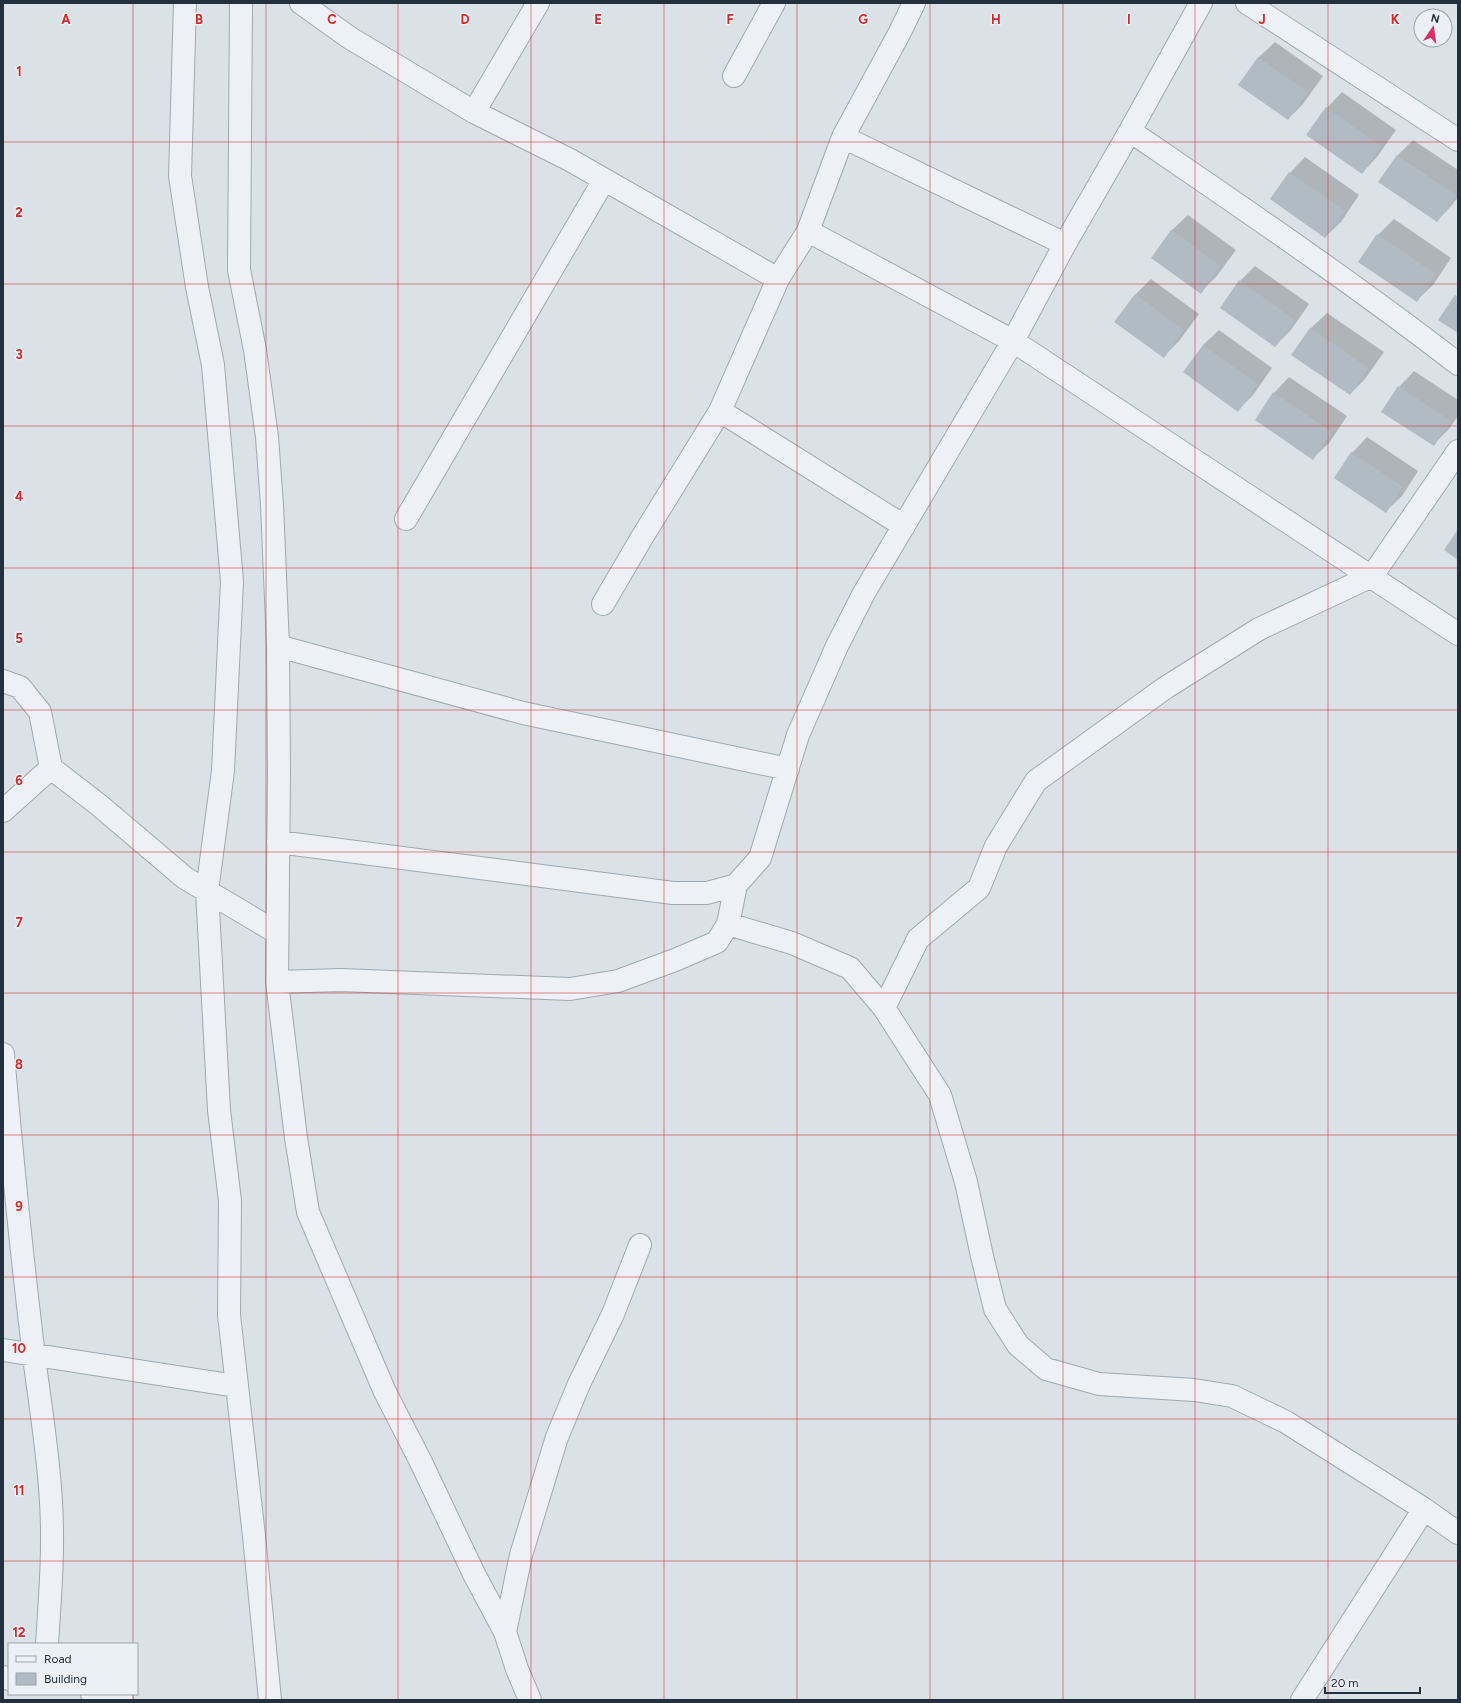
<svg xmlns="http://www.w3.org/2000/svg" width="1461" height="1703" font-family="Figtree,sans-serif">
	<rect width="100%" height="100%" fill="#dae1e7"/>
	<path fill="#0003" d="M1275,42L1323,76L1303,104L1288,119L1240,84L1259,57Z
		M1342,92L1396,130L1377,157L1362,173L1327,108Z
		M1413,140L1458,170V197L1452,205L1437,221L1380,182L1398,155Z
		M1305,157L1359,195L1341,222L1325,237L1271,199L1290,173Z
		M1188,215L1236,250L1216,277L1200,292L1152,258L1172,230Z
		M1394,219L1451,258L1433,285L1417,300L1378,235Z
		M1255,266L1309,304L1291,330L1275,346L1240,281Z
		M1151,279L1199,314L1179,341L1164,356L1135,295Z
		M1327,313L1384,352L1365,379L1350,394L1293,355L1311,328Z
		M1219,330L1272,368L1253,395L1238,410L1203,345Z
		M1414,371L1458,400V416L1449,429L1433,445L1399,387Z
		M1289,377L1347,416L1329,443L1313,458L1274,393Z
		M1367,437L1418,471L1402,496L1386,511L1352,453Z"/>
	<path fill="#b1bbc4" d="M1258,57L1308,92L1288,120L1238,85Z
		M1326,107L1381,146L1362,174L1306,135Z
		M1397,155L1456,195L1437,222L1378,182Z
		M1289,172L1345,211L1325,238L1270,199Z
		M1171,230L1221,266L1201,294L1151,258Z
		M1377,234L1436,274L1417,302L1358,262Z
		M1239,280L1295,320L1275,347L1220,308Z
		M1135,294L1184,330L1164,358L1114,322Z
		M1455,295L1458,297V333L1438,320Z
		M1310,328L1369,368L1350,395L1291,355Z
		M1203,345L1258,384L1238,412L1183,372Z
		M1398,386L1451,421L1434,446L1381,412Z
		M1273,392L1332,432L1313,460L1255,420Z
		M1351,452L1403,487L1386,513L1334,478Z
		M1458,529V560L1444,550Z"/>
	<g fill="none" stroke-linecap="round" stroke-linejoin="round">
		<defs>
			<path id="street" d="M185,3L180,176L197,287L213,365L232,581L223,771L207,891L219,1110L230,1201L229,1315L254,1536L270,1700
				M241,3L239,270L255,350L267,437L272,505L278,646L279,772L277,982L296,1138L308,1212L385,1392L420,1460L474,1574L505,1632L517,1669L530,1700
				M301,3L350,38L474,112L570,160L778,279
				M1247,3L1458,140
				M734,76L774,3
				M474,112L538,3
				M1130,131C1241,207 1352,282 1458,364
				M843,137L1065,244
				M808,231L1013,341L1458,634
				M720,411L904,526
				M406,519L604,180
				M603,604L641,539L720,411L778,279L808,231L843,137L900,32L914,3
				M278,646L523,713L788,769
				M3,681L20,687L40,712L51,768L99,805L185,878L276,932
				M3,811L51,768
				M278,842L673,893H707L736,885L760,858L798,735L837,646L864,593L1013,341L1065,244L1130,131L1201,3
				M728,924L792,943L850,968L884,1008L940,1095L966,1182L982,1256L995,1309L1018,1345L1046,1369L1099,1384L1194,1390L1232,1396L1286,1422L1424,1509L1458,1533
				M277,982L341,980L570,989L618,981L675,960L717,942L728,924L736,885
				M884,1008L918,939L979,888L996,846L1036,781L1165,688L1259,629L1372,576L1458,451
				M3,1054C11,1146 20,1239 31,1331C37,1388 48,1445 51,1502C54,1550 50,1597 47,1644
				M3,1350L236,1386
				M505,1632L521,1555L557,1437L579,1384L613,1314L640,1245
				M3,1677L9,1679
				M92,1694L122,1700
				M1302,1700L1424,1509"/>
		</defs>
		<use href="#street" stroke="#9fa8b1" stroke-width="24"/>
		<use href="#street" stroke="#edf1f5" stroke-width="22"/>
	</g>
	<path fill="none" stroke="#d62828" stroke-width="1" stroke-opacity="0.55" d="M133,3V1644M266,3V1700M398,3V1700M531,3V1700M664,3V1700M797,3V1700M930,3V1700M1063,3V1700M1195,3V1700M1328,3V1700M3,142H1458M3,284H1458M3,426H1458M3,568H1458M3,710H1458M3,852H1458M3,993H1458M3,1135H1458M3,1277H1458M3,1419H1458M3,1561H1458M133,1694V1700"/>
	<g font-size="13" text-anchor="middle" font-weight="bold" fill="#d62828" stroke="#eaf0f5" stroke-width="3" stroke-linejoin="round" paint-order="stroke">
		<text x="66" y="24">A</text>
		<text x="199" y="24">B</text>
		<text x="332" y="24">C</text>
		<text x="465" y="24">D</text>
		<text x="598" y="24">E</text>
		<text x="730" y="24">F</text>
		<text x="863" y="24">G</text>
		<text x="996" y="24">H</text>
		<text x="1129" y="24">I</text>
		<text x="1262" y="24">J</text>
		<text x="1395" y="24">K</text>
		<text x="19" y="76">1</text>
		<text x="19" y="217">2</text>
		<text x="19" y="359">3</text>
		<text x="19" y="501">4</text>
		<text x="19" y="643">5</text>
		<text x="19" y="785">6</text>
		<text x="19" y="927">7</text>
		<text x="19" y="1069">8</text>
		<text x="19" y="1211">9</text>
		<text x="19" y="1353">10</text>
		<text x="19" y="1495">11</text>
		<text x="19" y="1637">12</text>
	</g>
	<rect width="1461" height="1703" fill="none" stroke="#23303e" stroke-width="8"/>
	<rect x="8" y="1643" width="130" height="52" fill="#eaf0f5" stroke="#9aa3ac"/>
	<rect x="16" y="1656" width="20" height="6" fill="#edf1f5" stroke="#9aa3ac"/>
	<text x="44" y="1663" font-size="12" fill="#23303e">Road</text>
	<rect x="16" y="1673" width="20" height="12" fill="#b1bbc4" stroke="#9aa3ac"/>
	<text x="44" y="1683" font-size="12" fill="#23303e">Building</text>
	<g transform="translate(1433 28) rotate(13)"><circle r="19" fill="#eaf0f5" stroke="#9aa3ac"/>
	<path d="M0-3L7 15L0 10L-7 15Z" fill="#da3161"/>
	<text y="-6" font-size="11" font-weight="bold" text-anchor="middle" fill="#23303e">N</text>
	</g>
	<path d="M1325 1687v6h95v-6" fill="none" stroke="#23303e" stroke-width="2"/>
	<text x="1331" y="1687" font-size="12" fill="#23303e" stroke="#eaf0f5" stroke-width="3" paint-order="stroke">20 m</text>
</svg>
